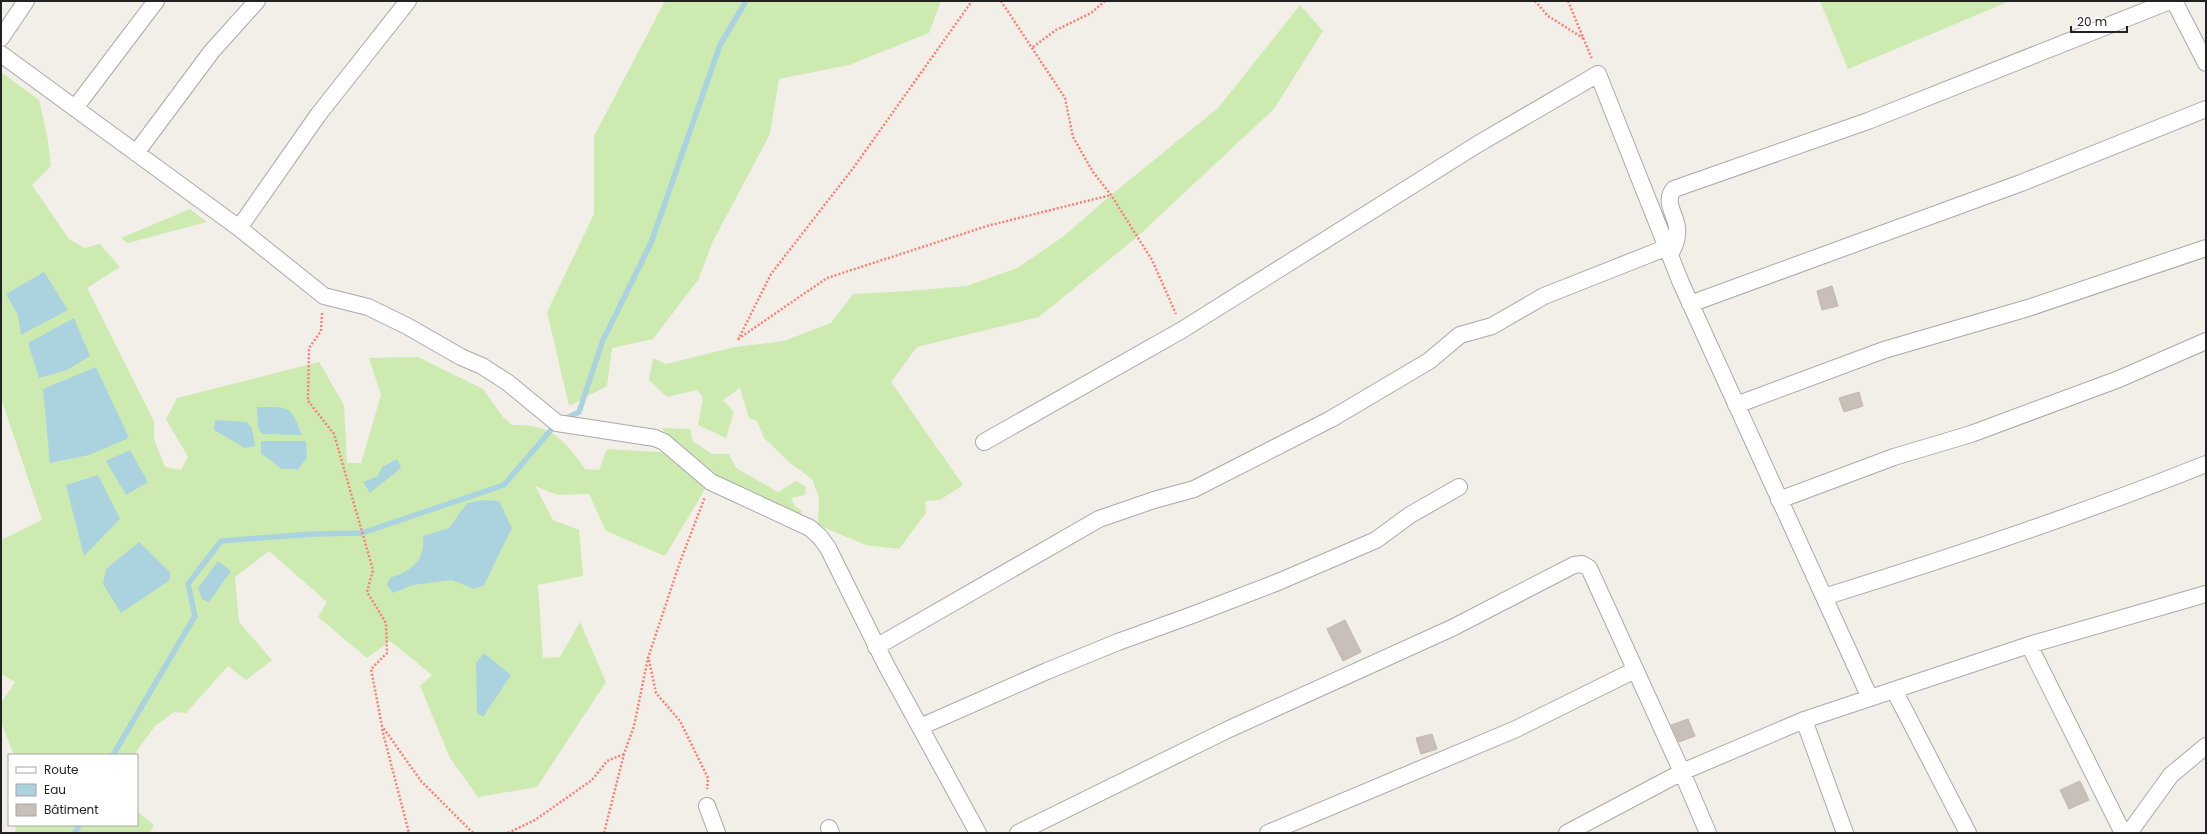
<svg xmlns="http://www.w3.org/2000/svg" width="2207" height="834" font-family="Poppins,sans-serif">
	<rect width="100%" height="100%" fill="#f2efe9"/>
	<path fill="#cdebb0" d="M665,1H941L929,33L849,65L779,79L770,134L713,241L698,280L653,339L612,348L607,386L569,406L547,312L594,214V136Z
		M1820,1H2010L1848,69Z
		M1300,5L1323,31L1274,109L1137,237L1039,317L917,347L891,382L963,485L940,500L925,501L926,513L899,549L866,545L818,525L819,498L812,479L790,463L764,438L757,421L749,418L740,388L723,400L734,412L726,438L698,425L703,397L697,390L667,397L649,380L653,358L666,364L735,347L784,341L831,323L853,294L908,291L967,286L1017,268L1064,236L1111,195L1218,108Z
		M1,72L39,100L47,134L51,166L32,185L69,239L85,248L100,244L120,267L87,288L154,421V439L165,467L181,470L188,457L166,419L177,398L319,362L344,405L347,463H361L381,395L369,358L418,357L483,389L503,417L512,425C551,424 563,438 585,469L599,470L607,449L674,453L707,486L665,556L606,531L589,494L557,495L535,486L553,520L579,530L583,576L538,585L543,658L560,657L580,622L606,682L537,787L478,797L450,758L420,686L432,675L390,641L367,658L318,617L327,602L269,551L235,577L239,622L272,660L246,680L228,666L186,713L174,712L155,726L134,755H14L1,722V703L15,682L1,674V540L42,520L1,398Z
		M190,209L207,222L128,243L121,238Z
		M661,428L690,429L693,441L712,454H729L736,468L778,492L796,481L806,487L805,495L791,498L794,505L802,511L799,516L714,477Z
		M137,811L154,825L150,833H15L16,825H137Z"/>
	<path fill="#aad3df" d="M44,272L68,310L21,335L18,315L6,294Z
		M74,318L90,356L67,370L39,378L28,343Z
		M96,367L129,438L89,455L50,463L43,389Z
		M257,407C287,407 291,404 302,435L262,434L258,427Z
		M215,420L247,422L252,428L255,446L245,448L214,430Z
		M261,441H306L307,458L298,469H281L261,453Z
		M130,450L148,482L126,495L106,461Z
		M397,459L401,468L370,493L363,482L378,476L382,467Z
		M98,475L120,519L84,556L66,485Z
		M484,500L499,501L512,528L484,585L474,589L452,580L413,585L393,593L387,585L390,578C412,570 425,562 423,536L449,528L467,503Z
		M139,542L170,572V580L121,613L103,584L106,569Z
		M218,561L231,571L209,602L202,599L198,588Z
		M484,653L511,675L483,717L477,713L476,663Z"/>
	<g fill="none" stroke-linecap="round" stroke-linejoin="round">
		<path stroke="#aad3df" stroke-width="5.5" d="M563,420L579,412L603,340L651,243L720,45L746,1
			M113,755L195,616L188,584L221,541L313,534L362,533L504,485L556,424
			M75,833L79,825"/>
	</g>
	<path fill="#c7bfb8" stroke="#c4b6ab" d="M1832,286L1838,306L1822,310L1817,291Z
		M1859,392L1863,406L1844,412L1839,398Z
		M1345,620L1361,652L1343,661L1327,629Z
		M1688,719L1695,736L1679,742L1671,725Z
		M1432,734L1437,749L1421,754L1416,738Z
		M2080,781L2089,800L2069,809L2060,790Z"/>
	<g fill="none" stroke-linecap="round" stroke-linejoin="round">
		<defs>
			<path id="minor" d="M2174,1L2206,63
				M1,38L26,1
				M1,54L239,228L324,296L368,307L407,326L461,357L482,366L507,382L557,423L655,438L664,442L711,482L810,528L820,537L828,548L886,665L978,833
				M75,108L156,1
				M136,153L212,51L257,1
				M239,228L318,115L408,1
				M1670,255C1675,245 1678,239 1677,228C1676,215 1663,201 1674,189L1868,121L2170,1
				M1690,304L2021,183L2206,109
				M1736,405L1884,350L2028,308L2206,248
				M984,442L1182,330L1478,144L1598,74L1681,283L1870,698
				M1779,500L1894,457L1971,434L2119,379L2206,341
				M1824,597C1953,557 2081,514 2206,464
				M2029,645L2123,833
				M876,647L1099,519L1154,500L1194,489L1331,419L1429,361L1460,335L1492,326L1544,296L1668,247
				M1894,690L1968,833
				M1804,720L1845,833
				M920,727L1047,671L1118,642L1195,614L1278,582L1376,540L1410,515L1459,487
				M707,806L717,833
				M829,828L831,833
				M1018,833L1227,730L1452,628L1574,565L1582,564L1589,568L1682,772L1708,833
				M1268,833L1516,729L1635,670
				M1567,833L1682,772L1804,720L2029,645L2206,594
				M2129,833L2171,775L2206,746"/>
		</defs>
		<use href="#minor" stroke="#a9a9a9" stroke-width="18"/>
		<path stroke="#fa8072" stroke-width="2.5" stroke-dasharray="2 2" stroke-linecap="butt" d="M1001,1L1065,98L1073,137L1093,172L1111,195L1152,260L1176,314
			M1535,1L1548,16L1583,38
			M1568,1L1592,59
			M1033,47L1056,30L1091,13L1105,1
			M322,313L321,331L309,348L308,401L334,434L373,570L367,592L386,623L387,653L371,669L382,726L421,781L473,833
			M738,339L827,278L987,226L1111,195
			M738,340L771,274L854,167L972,1
			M649,660L656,693L680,721L708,778L707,789
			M382,729L409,833
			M508,833L535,820L592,780L607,761L624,754
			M604,833L624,754L634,726L648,658L680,562L705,497"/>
		<use href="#minor" stroke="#fff" stroke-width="16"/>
	</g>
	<rect width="2207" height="834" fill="none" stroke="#222222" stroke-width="4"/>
	<rect x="8" y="754" width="130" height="72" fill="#ffffff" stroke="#a7a7a7"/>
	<rect x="16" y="767" width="20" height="6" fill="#ffffff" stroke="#a7a7a7"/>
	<text x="44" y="774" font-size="12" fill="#222222">Route</text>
	<rect x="16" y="784" width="20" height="12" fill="#aad3df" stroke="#a7a7a7"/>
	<text x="44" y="794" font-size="12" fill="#222222">Eau</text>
	<rect x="16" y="804" width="20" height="12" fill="#c7bfb8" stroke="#a7a7a7"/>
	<text x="44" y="814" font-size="12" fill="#222222">Bâtiment</text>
	<path d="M2071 26v6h56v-6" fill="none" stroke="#222222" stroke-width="2"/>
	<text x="2077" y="26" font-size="12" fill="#222222" stroke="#ffffff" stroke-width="3" paint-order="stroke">20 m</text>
</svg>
